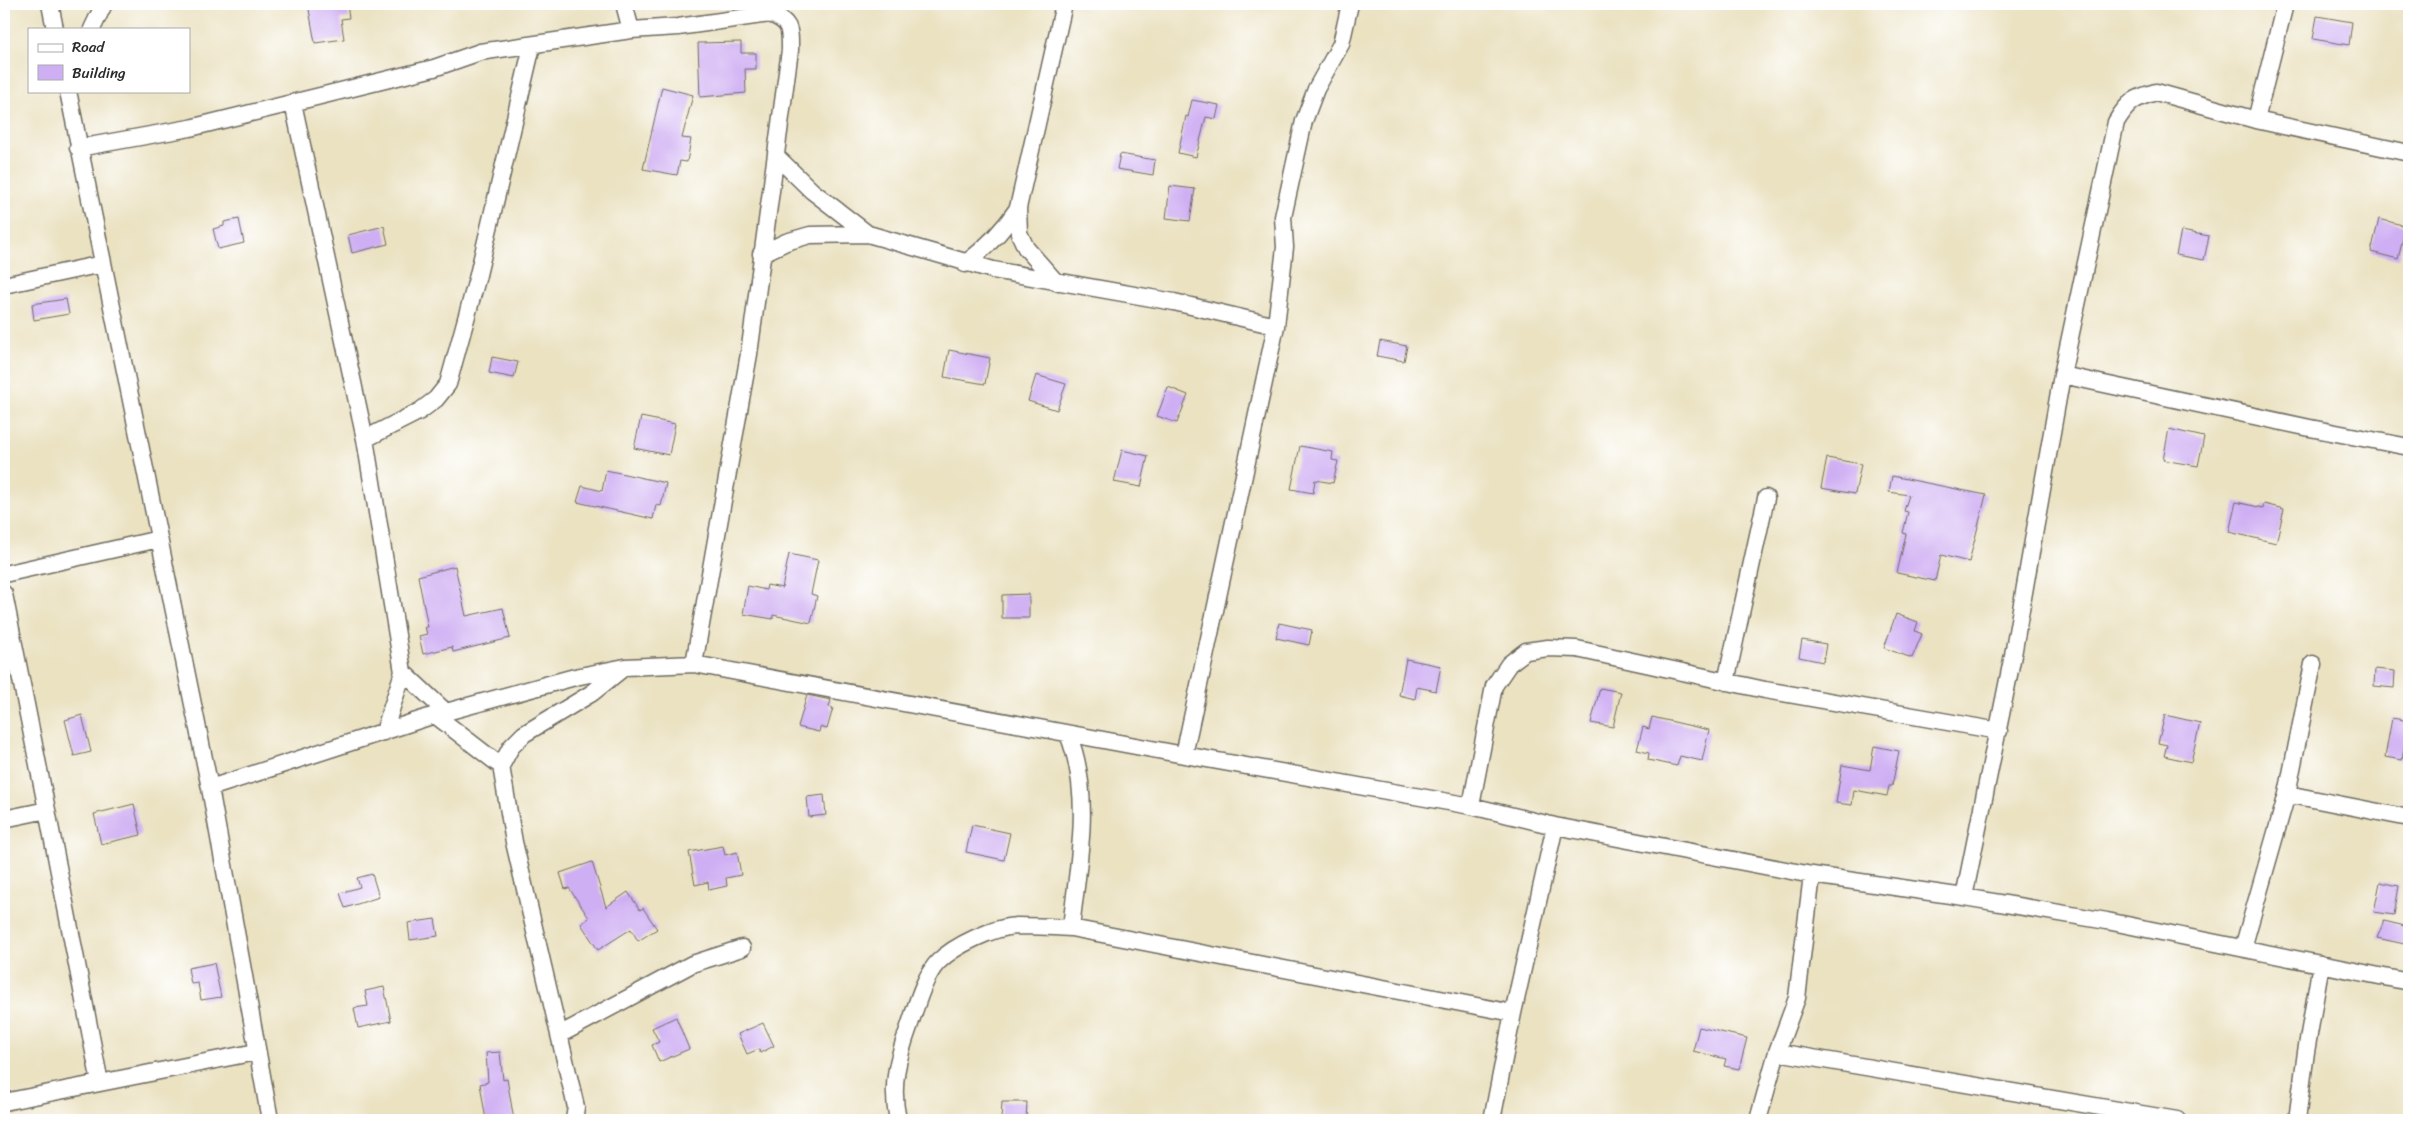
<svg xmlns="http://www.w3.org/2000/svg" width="2413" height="1124" font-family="Sriracha,sans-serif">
	<rect width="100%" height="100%" fill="#fff"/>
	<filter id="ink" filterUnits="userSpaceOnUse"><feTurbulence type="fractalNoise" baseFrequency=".02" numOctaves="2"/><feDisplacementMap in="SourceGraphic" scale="10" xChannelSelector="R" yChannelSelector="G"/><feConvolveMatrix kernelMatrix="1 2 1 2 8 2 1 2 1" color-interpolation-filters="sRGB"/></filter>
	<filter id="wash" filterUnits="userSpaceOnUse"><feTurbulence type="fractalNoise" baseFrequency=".0096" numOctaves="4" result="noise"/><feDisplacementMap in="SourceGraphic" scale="20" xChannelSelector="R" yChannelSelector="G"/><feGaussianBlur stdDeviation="1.12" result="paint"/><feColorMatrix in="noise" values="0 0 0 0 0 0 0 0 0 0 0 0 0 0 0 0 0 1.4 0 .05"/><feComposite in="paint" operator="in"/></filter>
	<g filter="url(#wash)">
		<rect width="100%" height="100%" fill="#ebe2c2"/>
		<g id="blocks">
			<path fill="#cfaff3" d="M308,4H347L349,18L341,19L344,39L315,43Z
				M2317,16L2352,22L2349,45L2313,39Z
				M741,42V53H756V69H745L746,93L700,97L698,43Z
				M662,87L693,95L682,138L691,139L687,162L680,161L677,175L643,169Z
				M1192,100L1219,105L1216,119L1206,117L1196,157L1178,153L1186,116L1188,117Z
				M1120,154L1155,160L1153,175L1117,169Z
				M1170,186L1195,189L1190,221L1166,218Z
				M239,219L244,243L218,249L213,229L224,226V222Z
				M2379,219L2406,226L2398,259L2371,252Z
				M384,226L388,244L352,253L348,235Z
				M2181,231L2209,236L2204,260L2176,255Z
				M66,299L69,314L34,320L32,304Z
				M1380,341L1407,346L1404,361L1377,356Z
				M949,350L990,358L985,384L944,377Z
				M492,357L518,362L514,378L489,373Z
				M1036,375L1066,384L1057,410L1028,401Z
				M1168,387L1188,395L1177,423L1157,416Z
				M641,417L675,424L669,455L634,448Z
				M2169,429L2204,437L2198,466L2163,460Z
				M1300,446L1333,452L1332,460L1338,461L1333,483L1315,480L1313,493L1291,489Z
				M1122,450L1148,456L1141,487L1114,482Z
				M1827,458L1861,464L1855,494L1821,488Z
				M606,470L666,483L661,506L656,505L653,519L577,502L582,486L602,491Z
				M1892,476L1986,495L1969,562L1941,555L1935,581L1897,573L1906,534L1903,533L1908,512L1904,511L1909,495L1889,492Z
				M2236,502L2263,508L2264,504L2284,509L2276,543L2229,532Z
				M789,554L818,560L811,594L817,596L811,623L773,615V619L743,614L748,586L766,590L767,585L782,588Z
				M455,566L466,616L503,608L510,638L453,652L452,647L423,654L419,636L427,634L425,627H428L418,576Z
				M1029,594V618H1002V595Z
				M1896,614L1918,622L1915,631L1922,634L1912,658L1884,648Z
				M1279,623L1312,630L1309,645L1276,638Z
				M1802,640L1826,644L1823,662L1799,657Z
				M1406,659L1441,666L1436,691L1417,687L1415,699L1399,695Z
				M2375,669L2395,671L2394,688L2374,686Z
				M1600,688L1621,692L1613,727L1591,723Z
				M807,695L831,700L829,707L833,708L827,729L820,727L819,732L798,727Z
				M82,715L91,752L74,756L65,720Z
				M2165,715L2200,723L2191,762L2164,756L2167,745L2158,743Z
				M1652,717L1709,730L1702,761L1680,756L1677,766L1648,760L1649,753L1637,750L1643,727L1649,729Z
				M2392,718L2409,721L2402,760L2385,757Z
				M1874,746L1899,751L1892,786H1889L1887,796L1854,790L1852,805L1836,803L1842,765L1870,770Z
				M824,795L826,815L809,817L807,797Z
				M134,804L141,835L101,844L94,814Z
				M972,825L1010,833L1004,860L966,852Z
				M723,846L725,855L737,852L741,875L726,878L727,886L709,890L708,882L695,885L689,852Z
				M592,862L606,907L628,892L640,910L643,908L657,929L638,941L631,929L598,950L581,924L589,918L569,888L565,889L560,873Z
				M372,874L379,897L345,908L340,893L360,887L357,878Z
				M2380,882L2399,886L2394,915L2374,912Z
				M435,919L438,936L410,940L408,923Z
				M2384,921L2409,927V945L2377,938Z
				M214,963L221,997L201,1000L198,983L191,984L188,968Z
				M384,987L391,1021L358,1028L354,1008L368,1006L365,991Z
				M676,1017L689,1049L659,1062L652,1045L659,1042L652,1028Z
				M763,1023L774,1046L760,1053L759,1049L747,1054L738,1034Z
				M1699,1027L1747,1038L1739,1069L1724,1066L1726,1059L1693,1051Z
				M500,1052L503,1080L507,1079L514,1120H486L480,1084L488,1082L486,1053Z
				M1002,1102H1027L1026,1120H1001Z"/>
		</g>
	</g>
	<g filter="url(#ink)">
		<use href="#blocks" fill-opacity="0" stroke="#6e6b60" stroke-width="1"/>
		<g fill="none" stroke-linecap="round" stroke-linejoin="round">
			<defs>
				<path id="street" d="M50,4L55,29
					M624,4L631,30L678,27L770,14C791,22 790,29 790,50L749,354L694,664
					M92,29L104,4
					M68,91L210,788L270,1120
					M293,103L365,439L403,672L384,732
					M2256,120L2285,4
					M78,148L190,128L434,68L480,52L631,30
					M776,156L812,191L868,234
					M1018,208L1019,233L1026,248L1056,282
					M761,254L786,242L810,235L868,234L993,270L1174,302L1276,326
					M965,264C987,247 1003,231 1018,208L1064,4
					M4,285L102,264
					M2062,375L2310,428L2409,447
					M365,439L420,411L436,399L448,384L477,279L532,46
					M4,574L159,539
					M4,594L47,810
					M403,672L447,713
					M1726,682L1766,498
					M435,715L501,766
					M1068,734C1093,796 1078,863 1071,928
					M1184,755L1276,326L1285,247L1283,217L1304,121L1316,89L1341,44L1350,4
					M210,788L435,715L575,677L625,667L694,664L1184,755L1471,806L1555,826L1812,875L1964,897L2107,921L2409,982
					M2287,794L2409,818
					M1471,806L1494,686L1509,664L1526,651L1548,648L1577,649L1765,690L1999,731
					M4,819L47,810L100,1083
					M1964,897L2013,655L2062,375L2116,122C2128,102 2134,98 2156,92L2256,120L2409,153
					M2243,948L2287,794L2313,664
					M559,1035L692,964L742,948
					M1777,1052L2177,1120
					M4,1102L256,1052
					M574,1120L576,1107L514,842L501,766L511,747L524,734L592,693L622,669
					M898,1120C890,1085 898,1057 910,1024C916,1006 925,975 938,962C955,945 994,927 1017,926C1035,926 1053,927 1071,928L1513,1013
					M1492,1120L1513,1013L1555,826
					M1758,1120L1777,1052L1797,998L1812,875
					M2297,1120L2306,1052L2321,964"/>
			</defs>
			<use href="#street" stroke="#6e6b60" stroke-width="19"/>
			<use href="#street" stroke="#fff" stroke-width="16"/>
		</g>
	</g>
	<rect width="2413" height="1124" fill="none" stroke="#fff" stroke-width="20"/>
	<rect x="28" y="28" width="162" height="65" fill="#ffffff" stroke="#aaaaaa"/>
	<rect x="38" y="44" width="25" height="8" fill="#ffffff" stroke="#aaaaaa"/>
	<text x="72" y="52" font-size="15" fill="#2b2b2b">Road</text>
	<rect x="38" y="65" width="25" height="15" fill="#cfaff3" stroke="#aaaaaa"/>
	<text x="72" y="78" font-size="15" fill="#2b2b2b">Building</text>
</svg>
